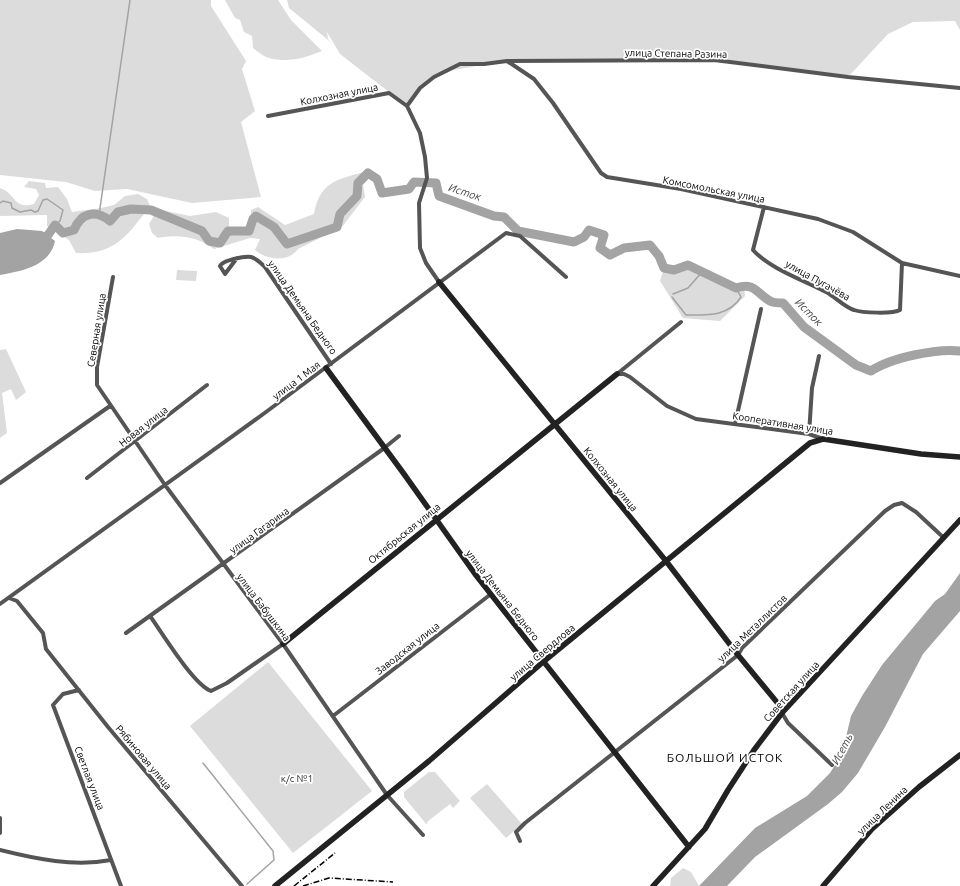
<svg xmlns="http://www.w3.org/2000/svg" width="960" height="886" font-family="Ubuntu,sans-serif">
	<rect width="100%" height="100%" fill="#fff"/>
	<path fill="#dcdcdc" d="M0,0H211V6L246,61L242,69L255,111L241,122L261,197L192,203L127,189L95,191L66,182L0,175Z
		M225,0H278L291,20L322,51C305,58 288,63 269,58C264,57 257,51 253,48L252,36L244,32L240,20L235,18Z
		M287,0H960V30L955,21L913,22L888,34L848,77L714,60L507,61L447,71L420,88L407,106L340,54L327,32L328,39L333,44L289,8Z
		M371,170L373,173L363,184L365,197L342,227L298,249C288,263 267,260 255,250L260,239L250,238L214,249C197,236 178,234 158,238L152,233L149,224L156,212L161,210L190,216L216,212L229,218V227L246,228L251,220V210L258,207L285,225L314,214C320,179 341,179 371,170Z
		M29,181L45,183L46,188L58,187L67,199L72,212L101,208L114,205L125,196L138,194L147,199L150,206C128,235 115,255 76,253L69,240L47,226V215L0,216V188C16,193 13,210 34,204L39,195L36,189L24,187Z
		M688,265L736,288L744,285L745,296L720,321L683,318L660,281L664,268L674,270Z
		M177,270L197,271L196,281L176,280Z
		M6,349L26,392L16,400L11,389L2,393L7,433L0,438V350Z
		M268,662L372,791L293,853L190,726Z
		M429,772H435L460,801L453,808L450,804L427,822V825L404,797V792Z
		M487,784L522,824L506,838L470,798Z
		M683,868L691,872L699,886H670L671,878Z"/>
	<path fill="#a3a3a3" d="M17,229L42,231L55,241C50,266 22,271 0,275V233Z
		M960,573V611L923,654L885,727L858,773L842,792L828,804L755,857L727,886H699L755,828L807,796L830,773L842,754L851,716L862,696L882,665L935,601L945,594Z"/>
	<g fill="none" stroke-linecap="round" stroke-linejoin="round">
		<path stroke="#a3a3a3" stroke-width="1.5" d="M0,203L3,201L11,203L12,208L20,212L31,210L35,212L38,211L43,200L47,199L63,210L60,221L55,225
			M99,215L130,0
			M673,294L688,288L702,272
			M672,297L686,315C707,315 728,317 741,297L736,288
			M203,763L273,851L274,860L247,884"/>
		<path stroke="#a3a3a3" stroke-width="9" d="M37,240L48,235L55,225L63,233L74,230C81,213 95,209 110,221L118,212L131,209L151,210L202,231L209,241L220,243L228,231H249L253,219L256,216L274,227L287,244L337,227L340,214L357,196L358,183L368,173L377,179L382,193L409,189L414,182L436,183L439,196L494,216L504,217L518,231L574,242L584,237L589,230L604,235L600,248L610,255L624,248L650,245L659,256L664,268L674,270L688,265L736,288C755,282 756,293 770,301C773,303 779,303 783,303L804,327L856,365L871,371C890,358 937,348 960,351"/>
		<path stroke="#555" stroke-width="4" d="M507,61L534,79L553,103L601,173L607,177L681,189L818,219L853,232L902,263L960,276
			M407,106L420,88L434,77L460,64H484L507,61L714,60L848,77L960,88
			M268,116L389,93L407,106L420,133L425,157L427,178L419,203L420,248L426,263L439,282
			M764,207L753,250C770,269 806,281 828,293C836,298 845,307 854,310C862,313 893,314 900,310L902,263
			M237,258L225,274L220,266C223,261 228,261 234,259C250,255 253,255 265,267L331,364
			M113,277L97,367V385L165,485L283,644L387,795L423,835
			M617,374H624L630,377L667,406L696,419L809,434L823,439
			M617,374L681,322
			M735,424L761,309
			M809,434L812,388L819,356
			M87,478L207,385
			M0,483L110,406
			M9,598L17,601L43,633L46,649L108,727L242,886
			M0,604L266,412L506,233L520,236L566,277
			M150,616C163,634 193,684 211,691L227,683L283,644
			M126,633L383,449L399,436
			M79,690L63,694L53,705L121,886
			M782,713L788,723L832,765
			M333,716L491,594
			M0,818V833
			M520,841L516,832L525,823L738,655L742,648L885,511L894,505L902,503L916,512L944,538
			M0,850C36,859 74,867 111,860"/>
		<path stroke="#222" stroke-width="5.5" d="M439,282L666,561L738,655L780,706L782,713
			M326,368L404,474L475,574L689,847
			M283,644L617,374
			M275,886L429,761L543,662L810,443L823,439L921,454L960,457
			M653,886L705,829L728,790L754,750L782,713L960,520
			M823,886L872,829L919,787L960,755"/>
		<path stroke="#000" stroke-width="1.5" stroke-dasharray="6 2 1 2" stroke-linecap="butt" d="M294,886L335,853
			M303,886L329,878L393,882"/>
	</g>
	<g text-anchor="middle" stroke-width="3.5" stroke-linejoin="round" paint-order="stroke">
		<g font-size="10" fill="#000" stroke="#fff">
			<text transform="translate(676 53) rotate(1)" y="4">улица Степана Разина</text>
			<text transform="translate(339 94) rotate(-11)" y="4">Колхозная улица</text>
			<text transform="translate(714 189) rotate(11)" y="4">Комсомольская улица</text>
			<text transform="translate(818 280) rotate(29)" y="4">улица Пугачёва</text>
			<text transform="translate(303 307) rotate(55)" y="4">улица Демьяна Бедного</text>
			<text transform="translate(96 330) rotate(-81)" y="4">Северная улица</text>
			<text transform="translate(296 380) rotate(-37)" y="4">улица 1 Мая</text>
			<text transform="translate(783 423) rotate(9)" y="4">Кооперативная улица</text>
			<text transform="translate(143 426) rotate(-38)" y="4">Новая улица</text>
			<text transform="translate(611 479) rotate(51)" y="4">Колхозная улица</text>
			<text transform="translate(259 530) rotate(-36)" y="4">улица Гагарина</text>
			<text transform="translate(404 533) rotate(-39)" y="4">Октябрьская улица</text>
			<text transform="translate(503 595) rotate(52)" y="4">улица Демьяна Бедного</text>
			<text transform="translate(264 607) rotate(53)" y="4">улица Бабушкина</text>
			<text transform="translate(752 628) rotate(-44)" y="4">улица Металлистов</text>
			<text transform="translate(407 648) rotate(-38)" y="4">Заводская улица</text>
			<text transform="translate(542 652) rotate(-40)" y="4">улица Свердлова</text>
			<text transform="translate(791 691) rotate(-48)" y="4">Советская улица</text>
			<text transform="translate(144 757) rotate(50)" y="4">Рябиновая улица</text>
			<text transform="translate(90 778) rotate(69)" y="4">Светлая улица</text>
			<text transform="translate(882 810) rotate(-44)" y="4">улица Ленина</text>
		</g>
		<g font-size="10" fill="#333" stroke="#fff">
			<text x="297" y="782">к/с №1</text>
		</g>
		<g font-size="11" font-style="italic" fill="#444" stroke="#fff">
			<text transform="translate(465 192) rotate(18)" y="4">Исток</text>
			<text transform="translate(809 312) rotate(45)" y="4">Исток</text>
			<text transform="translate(842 749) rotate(-62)" y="4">Исеть</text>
		</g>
		<g font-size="12" letter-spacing="1" fill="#000" stroke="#fff">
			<text x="725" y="762">БОЛЬШОЙ ИСТОК</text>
		</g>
	</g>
</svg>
